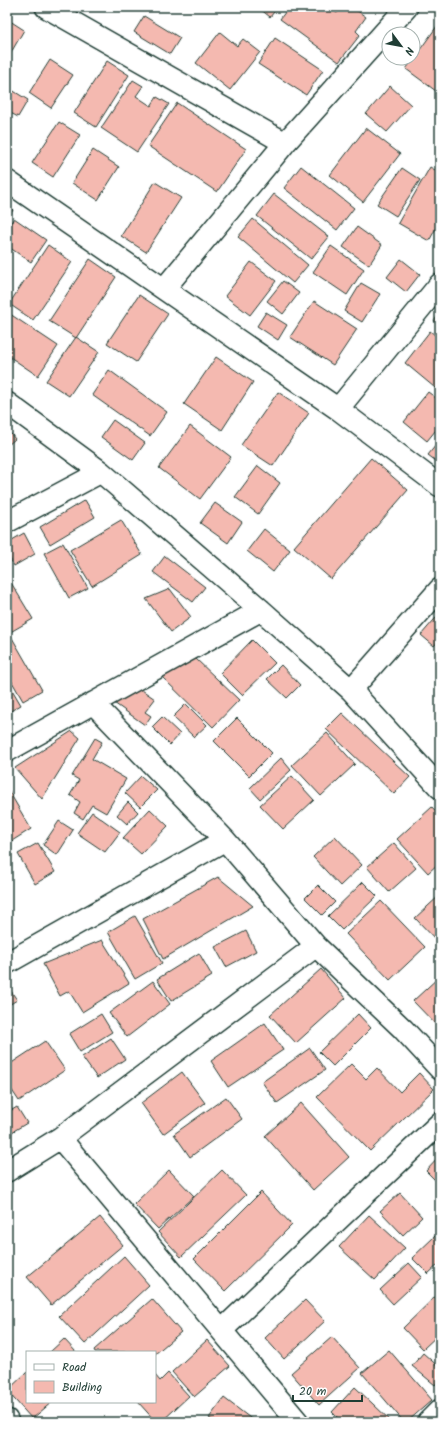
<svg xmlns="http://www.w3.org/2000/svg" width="447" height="1429" font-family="Kalam,sans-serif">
	<rect width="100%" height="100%" fill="#fff"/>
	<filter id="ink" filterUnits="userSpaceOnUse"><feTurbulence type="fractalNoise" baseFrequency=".025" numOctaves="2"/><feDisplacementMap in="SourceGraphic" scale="8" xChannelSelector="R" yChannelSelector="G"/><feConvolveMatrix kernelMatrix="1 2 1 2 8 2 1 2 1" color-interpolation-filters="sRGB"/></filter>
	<g filter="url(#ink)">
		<path fill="#f4b9b0" stroke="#1f3d34" d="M260,7H278L270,17L259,8Z
			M289,7H329L337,13L341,7H352L366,17L356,31L360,35L339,62L280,19Z
			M144,16L180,38L170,54L134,32Z
			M7,19L24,30L9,56L7,55Z
			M440,22V94L406,69Z
			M220,32L237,46L243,39L260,52L230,90L196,63Z
			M275,38L323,70L306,95L258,64Z
			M50,60L73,75L51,108L29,93Z
			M107,61L129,75L96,127L74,113Z
			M133,80L143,86L136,96L151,106L157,97L169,104L137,152L101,128Z
			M390,86L411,105L387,132L366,114Z
			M7,87L28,100L18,117L7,111Z
			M177,103L246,149L217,192L148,146Z
			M59,122L80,135L53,177L32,163Z
			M366,128L400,154L363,202L330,175Z
			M93,150L119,167L98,200L72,183Z
			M301,166L354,208L337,230L284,188Z
			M430,167L440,173V221L429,241L398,223Z
			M402,168L420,180L396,216L377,204Z
			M155,182L181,198L146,252L121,236Z
			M274,194L329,237L311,259L257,216Z
			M7,206L13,210L7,220Z
			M14,218L46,240L31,262L7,246V228Z
			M253,219L308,265L293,283L238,237Z
			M357,227L382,245L369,265L343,247Z
			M48,245L72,262L33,320L9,304Z
			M331,246L364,269L347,295L313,272Z
			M90,259L116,277L76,338L49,321Z
			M401,259L420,274L406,292L387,277Z
			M251,262L276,281L250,315L225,296Z
			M283,281L299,293L283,314L267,301Z
			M361,283L380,294L362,322L344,311Z
			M139,295L168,314L136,362L107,343Z
			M314,301L357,329L333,365L290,337Z
			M7,312L58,346L38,376L7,355Z
			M266,312L287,325L278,340L257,326Z
			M440,313V325L434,321Z
			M430,331L440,339V392L405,363Z
			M76,337L99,352L69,396L46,381Z
			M216,357L253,382L222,430L184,404Z
			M109,370L167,412L150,436L92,395Z
			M278,392L309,413L273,466L241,445Z
			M428,392L440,401V425L427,441L404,422Z
			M113,420L145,443L133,460L101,437Z
			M190,426L231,457L200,499L159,468Z
			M7,429L15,439L7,446Z
			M440,440V464L428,455Z
			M371,458L408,490L331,579L294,547Z
			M258,466L280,483L258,514L235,497Z
			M85,500L95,517L50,544L40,527Z
			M215,503L242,522L228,543L200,523Z
			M121,520L142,555L92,586L70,550Z
			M264,529L290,550L273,572L247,551Z
			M24,533L35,554L14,566L7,553V543Z
			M63,543L88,588L69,598L44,553Z
			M165,556L205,587L193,602L153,572Z
			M7,576L33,619L7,634Z
			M170,589L191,617L171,632L146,599Z
			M440,613V639L434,646L421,635Z
			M11,636L42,690L23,701L7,673V638Z
			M252,640L275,663L242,695L220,673Z
			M195,658L239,700L213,727L161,676Z
			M281,665L300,685L287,698L267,679Z
			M7,681L21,705L7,713Z
			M139,688L155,699L145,712L151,716L145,725L114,703Z
			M186,704L207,725L194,737L173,717Z
			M342,713L410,777L394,794L326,729Z
			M162,717L180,734L170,745L152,727Z
			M237,718L272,753L249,776L214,741Z
			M72,731L80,738L42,799L15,768Z
			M327,733L355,764L321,796L292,765Z
			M95,738L102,742L92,759L126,779L106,813L92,805L83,819L74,813L80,802L70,795L79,780L72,776Z
			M281,758L291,770L260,799L250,788Z
			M141,776L157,790L140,807L125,793Z
			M292,776L314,800L283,829L260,805Z
			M7,788L31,829L7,844Z
			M128,802L138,812L127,824L117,815Z
			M432,807L440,816V862L428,873L397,839Z
			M150,809L168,826L141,854L123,838Z
			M92,812L120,832L105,852L77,833Z
			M59,821L73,830L57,855L43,845Z
			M335,836L362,865L340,886L313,857Z
			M38,843L55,872L35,884L18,854Z
			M394,843L416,868L389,892L367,867Z
			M218,877L253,906L163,959L143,919Z
			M363,882L377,896L342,930L328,916Z
			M318,885L335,902L322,915L305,898Z
			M440,895V944L415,918Z
			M381,901L425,947L390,980L346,934Z
			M135,916L162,963L135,979L108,932Z
			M246,931L256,951L226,967L215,947Z
			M102,940L129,983L82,1012L69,991L60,996L43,964Z
			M199,953L212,976L171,1001L157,979Z
			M321,969L346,998L296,1043L270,1015Z
			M440,976V1029L413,1001Z
			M153,981L170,1004L127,1037L109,1013Z
			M7,985L17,1000L7,1006Z
			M101,1014L112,1032L80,1052L69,1034Z
			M358,1014L371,1028L333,1066L319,1052Z
			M265,1023L283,1050L228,1087L211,1061Z
			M111,1038L125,1059L97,1078L82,1057Z
			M45,1041L65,1070L19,1101L7,1083V1066Z
			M310,1048L325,1070L277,1103L262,1082Z
			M351,1064L366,1079L377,1068L400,1092L419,1073L434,1089L370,1151L317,1097Z
			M182,1072L205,1103L163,1134L141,1103Z
			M226,1097L242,1119L190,1157L174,1134Z
			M7,1101L12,1110L17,1107L27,1123L7,1135Z
			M301,1103L349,1157L313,1190L265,1136Z
			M440,1156V1185L426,1171Z
			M169,1170L194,1196L158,1229L134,1204Z
			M222,1170L246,1195L181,1257L158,1232Z
			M261,1192L292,1225L225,1291L194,1259Z
			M400,1193L422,1217L403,1235L380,1211Z
			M369,1215L405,1248L375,1280L339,1247Z
			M100,1217L123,1245L51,1305L27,1277Z
			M435,1236L440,1241V1263L428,1274L412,1258Z
			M124,1256L149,1285L85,1344L59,1316Z
			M409,1263L422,1277L393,1304L380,1290Z
			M440,1292V1333L423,1349L403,1328Z
			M152,1299L181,1332L155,1354V1352H95L94,1350Z
			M305,1300L325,1321L284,1359L265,1338Z
			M332,1337L360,1368L319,1405L291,1373Z
			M64,1339L76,1352H50Z
			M207,1340L230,1366L194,1397L172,1372Z
			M389,1350L432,1400L407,1422H404L362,1373Z
			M423,1353L440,1368V1379L435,1385L412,1366Z
			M27,1372V1402H52L32,1419L7,1391Z
			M168,1373L189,1396L161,1422H156L138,1402H155V1375L160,1381Z
			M355,1387L392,1422H342L332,1412Z
			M224,1398L254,1421L253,1422H215L209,1418Z"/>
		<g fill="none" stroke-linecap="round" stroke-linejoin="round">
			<defs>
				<path id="street" d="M46,7L285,143
					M7,181L338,409L440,486
					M164,289L285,143L407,7
					M7,403L101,472L261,610L351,690L440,788
					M338,409L440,284
					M7,522L101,472
					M351,690L440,589
					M93,703L225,840L316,946L403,1029L440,1069
					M7,751L261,610
					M7,963L225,840
					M60,1138L298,1422
					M7,1171L60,1138L316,946
					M222,1330L440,1123
					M7,1420L8,1422
					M428,1422L440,1410"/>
			</defs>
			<use href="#street" stroke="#1f3d34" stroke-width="24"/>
			<use href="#street" stroke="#fff" stroke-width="21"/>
		</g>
	</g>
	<rect width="447" height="1429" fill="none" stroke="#fff" stroke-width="24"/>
	<rect x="12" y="12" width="423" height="1405" fill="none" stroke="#1f3d34" stroke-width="1.5" filter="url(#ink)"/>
	<rect x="26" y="1351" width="130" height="52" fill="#ffffff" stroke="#a5b1ae"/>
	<rect x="34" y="1364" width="20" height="6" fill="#ffffff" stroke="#a5b1ae"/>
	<text x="62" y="1371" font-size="12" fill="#1f3d34">Road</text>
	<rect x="34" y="1381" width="20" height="12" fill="#f4b9b0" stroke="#a5b1ae"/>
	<text x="62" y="1391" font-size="12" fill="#1f3d34">Building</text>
	<g transform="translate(401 46) rotate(122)"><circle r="19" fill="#ffffff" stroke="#a5b1ae"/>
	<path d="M0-3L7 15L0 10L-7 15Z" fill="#1f3d34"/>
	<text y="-6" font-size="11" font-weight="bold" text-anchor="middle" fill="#1f3d34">N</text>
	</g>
	<path d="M293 1395v6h69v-6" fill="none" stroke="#1f3d34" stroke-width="2"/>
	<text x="299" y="1395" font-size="12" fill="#1f3d34" stroke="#ffffff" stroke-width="3" paint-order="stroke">20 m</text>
</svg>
